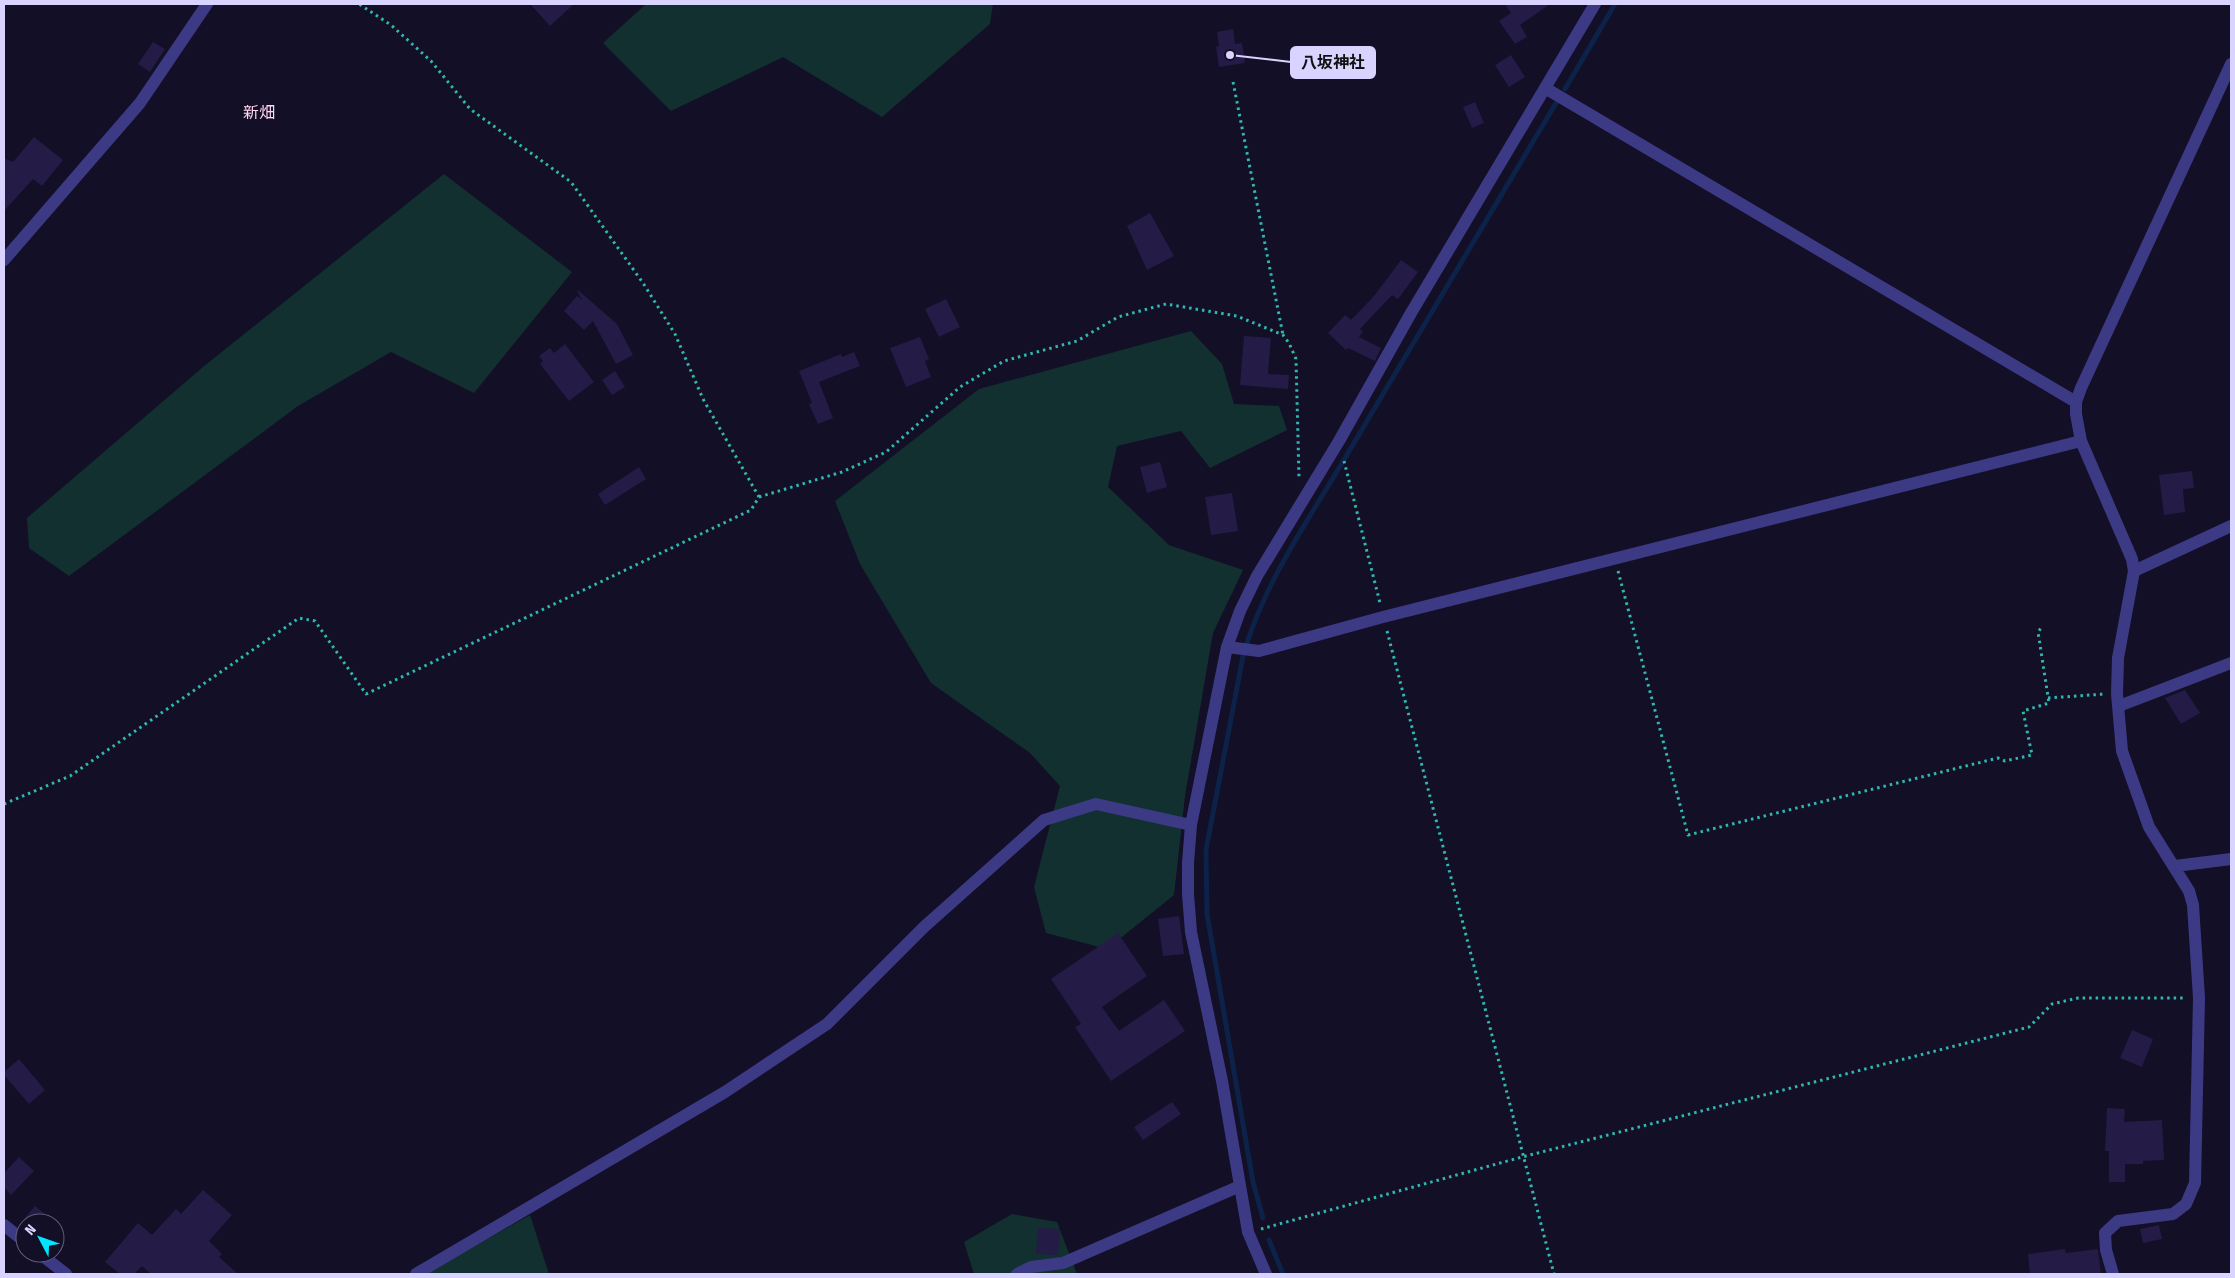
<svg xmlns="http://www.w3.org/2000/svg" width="2235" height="1278" font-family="'Fira Sans Condensed','Noto Sans JP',sans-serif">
	<rect width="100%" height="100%" fill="#130f26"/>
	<path fill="#12302f" d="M646,4H993L990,24L882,117L783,57L671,111L603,43Z
		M444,174L572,272L474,393L391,352L298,406L69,576L29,548L27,518L203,367Z
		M1191,331L1222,364L1234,404L1279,406L1287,430L1210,468L1181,431L1117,446L1108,487L1169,545L1243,570L1213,633L1185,796L1174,895L1107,949L1046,933L1034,887L1060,786L1030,753L931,683L860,564L835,501L979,389Z
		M1012,1214L1057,1222L1077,1274H974L964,1242Z
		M530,1215L549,1274H424Z"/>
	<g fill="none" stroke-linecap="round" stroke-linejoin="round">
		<path stroke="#0c2248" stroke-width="5" d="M1565,89L1615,4
			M1263,1218L1253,1182L1207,914L1206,850L1243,656C1264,581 1312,515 1351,448C1419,333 1487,218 1556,103
			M1269,1240L1283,1274"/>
	</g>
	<path fill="#241b47" d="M530,4H574L550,26Z
		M1505,4H1550L1520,25L1527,37L1515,44L1499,21L1511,13Z
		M1233,29L1235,44L1242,43L1245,63L1219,67L1216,47L1219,46L1217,32Z
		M153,42L165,49L150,72L138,64Z
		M1511,55L1525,77L1509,87L1495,65Z
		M1475,102L1484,123L1472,128L1463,107Z
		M34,137L63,160L42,186L33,179L4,211V158L13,162Z
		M1150,213L1174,256L1147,270L1127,226Z
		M1401,260L1418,272L1398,299L1392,295L1360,329L1363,332L1359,337L1381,348L1375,361L1348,348L1346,350L1328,333L1345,315L1351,320L1374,296Z
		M578,290L617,324L633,355L616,364L593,321L584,330L564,311L577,296L582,300L577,291Z
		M946,299L960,327L939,337L925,309Z
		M1244,336L1271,338L1268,374L1289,375L1288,389L1240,385Z
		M920,337L929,359L925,361L931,377L906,387L890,348Z
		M565,344L594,382L569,401L540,364L543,361L539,356L550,348L554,353Z
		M854,352L860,366L819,382L833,418L818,424L809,404L812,403L799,371L841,354L842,357Z
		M615,371L625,387L612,395L602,380Z
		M1160,462L1167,487L1147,493L1140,467Z
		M639,467L646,479L605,505L598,494Z
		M2192,471L2194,488L2183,489L2185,512L2164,515L2159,475Z
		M1232,493L1238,531L1211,535L1205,497Z
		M2185,690L2200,713L2181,724L2165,698Z
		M1179,916L1184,954L1163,956L1158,919Z
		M1118,933L1147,976L1102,1007L1119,1031L1164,1000L1185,1031L1111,1081L1075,1027L1081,1024L1051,979Z
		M2132,1030L2153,1039L2142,1067L2120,1058Z
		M19,1059L45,1090L29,1104L4,1075V1072Z
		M1172,1102L1181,1114L1143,1140L1134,1127Z
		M2107,1108L2125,1109L2124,1122L2162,1120L2164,1160L2143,1161V1164H2125V1182H2109V1151H2105Z
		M19,1157L34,1171L11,1195L4,1187V1173Z
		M203,1190L232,1215L209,1241L222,1254L219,1257L238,1274H151L142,1266L134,1274H120L105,1262L138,1223L152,1235L176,1209L181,1214Z
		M35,1206L57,1223H21Z
		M2159,1225L2162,1239L2143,1243L2140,1229Z
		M1038,1228L1060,1229L1058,1255L1036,1254Z
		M2065,1249L2066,1253L2098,1249L2101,1274H2030L2028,1254Z"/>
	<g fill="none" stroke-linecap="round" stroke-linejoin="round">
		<path stroke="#2fb8b0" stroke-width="3" stroke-dasharray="2.5 4" stroke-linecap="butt" d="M1233,82L1283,335
			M1344,461L1380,603
			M759,497L842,472L886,452L960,387L1004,361L1077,341L1118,317L1166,304L1237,316L1283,335L1289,343L1296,359L1299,478
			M1618,571L1688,835L1998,758L2005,761L2032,755L2023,711L2049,703L2038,632L2041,628
			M1387,631L1554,1274
			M2048,698L2105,694
			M4,804L70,776L299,618L315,621L366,694L751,510L759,497L703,399L675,334L643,283L571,182L470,109L431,61L391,25L359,4
			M1261,1229L1522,1157L2029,1027L2052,1004L2078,998H2186"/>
		<path stroke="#3d3a85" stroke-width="12" d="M1545,88L2076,402
			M4,260L140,103L207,4
			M2134,571L2231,526
			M1227,647L1259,651L1383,617L2081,441
			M2119,706L2231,663
			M2175,866L2231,859
			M4,1225L25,1242
			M39,1253L66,1274
			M416,1274L725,1092L827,1024L924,927L1044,820L1096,804L1191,825
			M1017,1274L1031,1267L1063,1263L1240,1186
			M1266,1274L1248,1232L1222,1081L1191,932L1188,894V863L1191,825L1227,647L1240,611L1257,576L1339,441L1411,313L1595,4
			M2113,1274L2106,1250L2105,1233L2118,1221L2173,1214L2186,1204L2195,1183L2199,998L2193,905L2189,891L2149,827L2122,751L2117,694L2118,658L2134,571L2132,559L2081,441L2076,414V402L2081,388L2231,64"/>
	</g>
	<g text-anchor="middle" stroke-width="4" stroke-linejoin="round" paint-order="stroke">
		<g font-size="16" fill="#ffd6f0" stroke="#130f26">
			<text x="259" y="118">新畑</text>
		</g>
	</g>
	<path fill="none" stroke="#d9d4ff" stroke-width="2" d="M1230 55L1291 62"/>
	<circle fill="#d9d4ff" stroke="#130f26" stroke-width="2" cx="1230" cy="55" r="5"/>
	<rect fill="#d9d4ff" stroke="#d9d4ff" stroke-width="2" x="1291" y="47" width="84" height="31" rx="5"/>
	<g font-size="16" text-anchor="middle" font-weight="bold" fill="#111">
		<text x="1333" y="68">八坂神社</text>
	</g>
	<rect width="2235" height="1278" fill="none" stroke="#d9d4ff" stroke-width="10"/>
	<g transform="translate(40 1238) rotate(311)"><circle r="24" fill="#130f26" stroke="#625e7d"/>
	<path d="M0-4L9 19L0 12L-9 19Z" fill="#00e5ff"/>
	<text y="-8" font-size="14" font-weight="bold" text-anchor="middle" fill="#d9d4ff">N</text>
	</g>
</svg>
